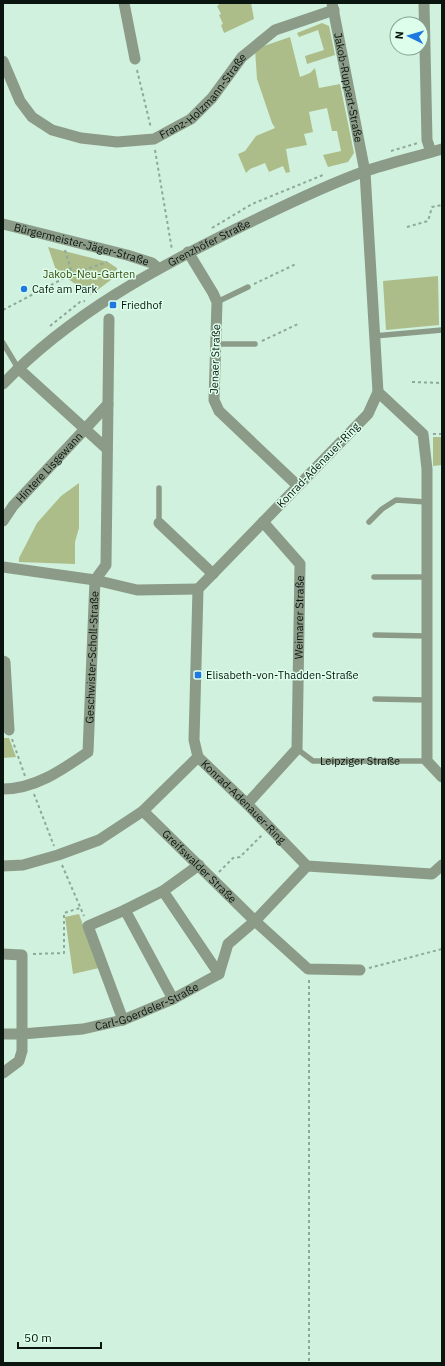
<svg xmlns="http://www.w3.org/2000/svg" width="445" height="1366" font-family="'IBM Plex Sans',sans-serif">
	<rect width="100%" height="100%" fill="#cff1dd"/>
	<path fill="#adbd8a" d="M218,3H251L254,19L224,33L221,25L223,24L219,15L221,14L217,6L219,5Z
		M322,23L329,26L335,55L307,64L305,56L324,50L318,30L299,37L297,33Z
		M290,37L300,77L310,73L315,68L319,88L340,84L354,153L348,162L328,167L323,155L341,151L337,131H332L327,108L309,112L313,132L304,134L307,145L286,149L290,172L286,173L283,166L269,172L265,163L250,169L246,173L238,154L245,151L256,136L275,128L272,123L257,79L255,49Z
		M48,247L108,262L117,268L116,276L91,295L71,281L57,273Z
		M438,276L439,325L386,330L383,281Z
		M433,437H442V465L433,466Z
		M79,483V528L75,542V564L19,562V558L37,523L61,496Z
		M3,738H9L16,757L3,758Z
		M79,914L99,968L73,974L65,917Z"/>
	<g fill="none" stroke-linecap="round" stroke-linejoin="round">
		<path stroke="#8ea899" stroke-width="2" stroke-dasharray="3 3" stroke-linecap="butt" d="M137,70L151,128
			M155,150L172,250
			M391,151L418,143
			M407,227L428,221L432,207L442,205
			M212,228L252,204L323,175
			M65,250L72,274
			M254,284L296,264
			M3,310L72,274L107,262
			M50,326L80,302L85,301
			M262,341L300,323
			M412,382L442,383
			M433,434H442
			M12,739L25,776
			M34,794L54,846
			M62,865L84,916
			M219,872L233,858L240,857L262,835
			M33,954L64,953V913L80,908
			M369,968L442,949
			M309,980V1363"/>
		<g stroke="#8b9b88" stroke-width="5.5">
			<path d="M217,302L248,287"/>
			<path d="M374,336L442,330"/>
			<path d="M3,343L18,368"/>
			<path d="M215,344H255"/>
			<path d="M159,488V523"/>
			<path d="M369,522L382,509L396,500L427,502"/>
			<path d="M374,577H427"/>
			<path d="M375,635L427,636"/>
			<path d="M375,699L427,700"/>
			<path id="s1" d="M297,749L313,761H427"/>
		</g>
		<g stroke="#8b9b88" stroke-width="11">
			<path d="M124,3L135,59"/>
			<path id="s2" d="M332,3L365,172L378,392L368,414L198,589L194,740L198,757L247,804L307,866L432,874L442,865"/>
			<path d="M424,3L427,140L431,152"/>
			<path id="s3" d="M3,61L20,101L32,117L52,130L81,138L117,142L154,139L191,119L212,98L242,57L275,30L334,10"/>
			<path id="s4" d="M3,224L127,255L152,263L158,268"/>
			<path d="M188,252L213,293L217,302L214,400L219,411L298,486"/>
			<path d="M378,392L423,434L427,469V761L442,777"/>
			<path d="M107,449L85,429L108,404"/>
			<path id="s5" d="M3,521L13,506L85,429L18,368"/>
			<path d="M159,523L213,574"/>
			<path d="M3,567L95,580L137,590L198,589"/>
			<path d="M3,661L5,662L9,730"/>
			<path id="s6" d="M3,789C35,789 62,770 88,752L95,580L106,565L109,319"/>
			<path id="s7" d="M247,804L297,749L300,564L263,522"/>
			<path id="s8" d="M143,811L255,921L308,969L360,970"/>
			<path d="M3,866L23,865L58,855L99,840L143,811L198,757"/>
			<path d="M163,891L219,974"/>
			<path d="M125,910L173,999"/>
			<path d="M3,954L22,955V1051L19,1061L3,1073"/>
			<path d="M123,1020L88,926L125,910L163,891L199,865"/>
			<path id="s9" d="M3,1034H22L83,1029L123,1020L173,999L219,974L228,944L255,921L307,866"/>
		</g>
		<path stroke="#8b9b88" stroke-width="11" id="s10" d="M3,384C70,314 156,268 242,226C282,207 321,187 363,172C389,163 416,157 442,149"/>
	</g>
	<g fill="#1e78e2" stroke="#dcfeeb" stroke-width="1.5">
		<circle cx="24" cy="289" r="4"/>
		<rect x="109" y="301" width="8" height="8" rx="2"/>
		<rect x="194" y="671" width="8" height="8" rx="2"/>
	</g>
	<g text-anchor="middle" stroke-width="3" stroke-linejoin="round" paint-order="stroke">
		<g font-size="11" fill="#09150e" stroke="#dcfeeb">
			<text dy="4" stroke="none"><textPath href="#s2" startOffset="86">Jakob-Ruppert-Straße</textPath></text>
			<text dy="4" stroke="none"><textPath href="#s3" startOffset="257">Franz-Holzmann-Straße</textPath></text>
			<text dy="4" stroke="none"><textPath href="#s10" startOffset="251">Grenzhöfer Straße</textPath></text>
			<text dy="4" stroke="none"><textPath href="#s4" startOffset="81">Bürgermeister-Jäger-Straße</textPath></text>
			<text transform="translate(215 359) rotate(-88)" y="4">Jenaer Straße</text>
			<text transform="translate(318 465) rotate(-46)" y="4">Konrad-Adenauer-Ring</text>
			<text dy="4" stroke="none"><textPath href="#s5" startOffset="71">Hintere Lisgewann</textPath></text>
			<text dy="4" stroke="none"><textPath href="#s7" startOffset="206">Weimarer Straße</textPath></text>
			<text dy="4" stroke="none"><textPath href="#s6" startOffset="189">Geschwister-Scholl-Straße</textPath></text>
			<text dy="4" stroke="none"><textPath href="#s1" startOffset="67">Leipziger Straße</textPath></text>
			<text dy="4" stroke="none"><textPath href="#s2" startOffset="893">Konrad-Adenauer-Ring</textPath></text>
			<text dy="4" stroke="none"><textPath href="#s8" startOffset="79">Greifswalder Straße</textPath></text>
			<text dy="4" stroke="none"><textPath href="#s9" startOffset="148">Carl-Goerdeler-Straße</textPath></text>
		</g>
		<g font-size="11" fill="#3c4a0e" stroke="#dcfeeb">
			<text x="89" y="278">Jakob-Neu-Garten</text>
		</g>
		<g font-size="11" fill="#09150e" stroke="#dcfeeb" text-anchor="start">
			<text x="32" y="293">Cafe am Park</text>
			<text x="121" y="309">Friedhof</text>
			<text x="206" y="679">Elisabeth-von-Thadden-Straße</text>
		</g>
	</g>
	<rect width="445" height="1366" fill="none" stroke="#09150e" stroke-width="8"/>
	<g transform="translate(409 36) rotate(275)"><circle r="19" fill="#dcfeeb" stroke="#88a193"/>
	<path d="M0-3L7 15L0 10L-7 15Z" fill="#1e78e2"/>
	<text y="-6" font-size="11" font-weight="bold" text-anchor="middle" fill="#09150e">N</text>
	</g>
	<path d="M18 1342v6h83v-6" fill="none" stroke="#09150e" stroke-width="2"/>
	<text x="24" y="1342" font-size="12" fill="#09150e" stroke="#dcfeeb" stroke-width="3" paint-order="stroke">50 m</text>
</svg>
